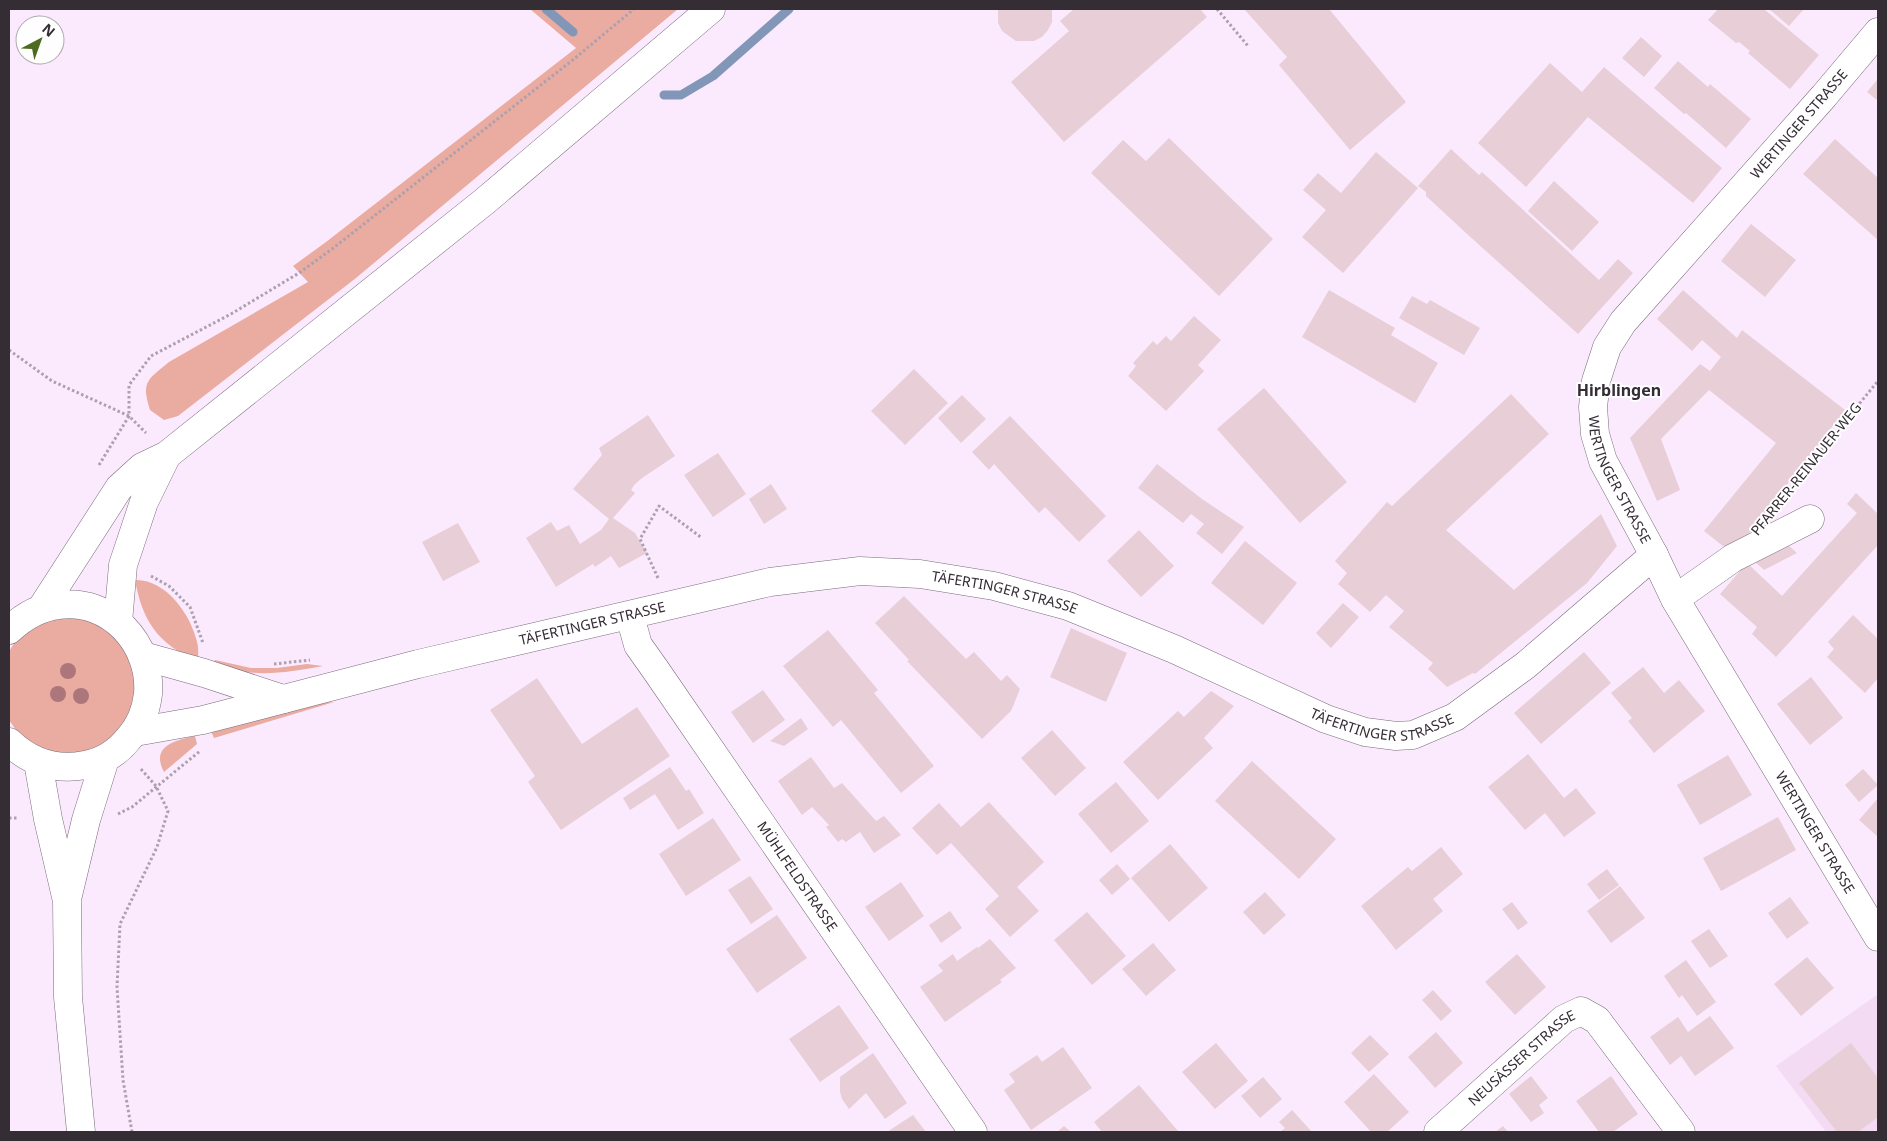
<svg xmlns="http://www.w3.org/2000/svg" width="1887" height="1141" font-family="'Noto Sans',sans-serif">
	<rect width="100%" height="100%" fill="#fbeafd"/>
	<path fill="#f2dbf3" d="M1878,994V1132H1826L1776,1066Z"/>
	<path fill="#eaaba0" d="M530,9H678L356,278L178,416L164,420L150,410C141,382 147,380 169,362L308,282L293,266L326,242L576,48Z
		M135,580C166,579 191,615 197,642C199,648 198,656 198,662C158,643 143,623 135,580Z
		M65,616L85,618L119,638L137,673L133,712L109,742L91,751L72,755L52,753L34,746L18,733L9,720V652C21,629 41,621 65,616Z
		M215,660L251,668H277L307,664L323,666C282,673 253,679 213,663Z
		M334,702L214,738L211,731L318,703Z
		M195,736L197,744L164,772C150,746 176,740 195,736Z"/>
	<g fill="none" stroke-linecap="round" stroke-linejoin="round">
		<path stroke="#8296b8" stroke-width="9" d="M546,9L573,32
			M664,95H681L713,76L789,9"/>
	</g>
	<path fill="#e8ced6" d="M998,9H1052V22L1048,30L1042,37L1034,41H1016L1002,31L998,23Z
		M1074,9H1200L1207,17L1064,142L1011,82L1069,31L1060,21Z
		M1244,9H1329L1406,102L1350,150L1279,65L1287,57Z
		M1718,9H1764L1819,55L1790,89L1748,53L1750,51L1739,42L1736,43L1708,20Z
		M1769,9H1804L1789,26Z
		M1641,37L1662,56L1644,77L1622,58Z
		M1678,61L1708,87L1710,84L1751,119L1726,148L1686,113L1684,114L1654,88Z
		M1550,63L1582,92L1604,67L1722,168L1693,203L1588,117L1526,187L1478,143Z
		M1878,79V101L1867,92Z
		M1169,138L1273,239L1219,296L1091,173L1123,140L1146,161Z
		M1835,139L1878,178V240L1803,174Z
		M1451,149L1479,175L1482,172L1599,280L1618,259L1633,273L1578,334L1466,233L1426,196V192L1418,186Z
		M1376,152L1418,188L1343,273L1302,237L1326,210L1303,190L1318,173L1341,193Z
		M1554,181L1599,222L1572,251L1528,211Z
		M1751,224L1796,260L1765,297L1721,261Z
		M1329,290L1395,328L1391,335L1438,363L1415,403L1302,337Z
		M1683,290L1737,338L1742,330L1845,410L1733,554L1704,531L1776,443L1709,390L1661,439L1680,490L1657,501L1630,438L1700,364L1710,371L1721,357L1702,340L1692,351L1657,319Z
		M1412,296L1427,304L1430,300L1480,328L1464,355L1399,318Z
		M1194,316L1221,340L1198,365L1204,371L1166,411L1128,376L1136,366L1133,363L1153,341L1157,345L1166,336L1171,341Z
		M914,369L948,403L905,445L871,411Z
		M1264,388L1347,482L1300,523L1217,429Z
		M1511,394L1549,434L1446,530L1514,590L1601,514L1617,546L1587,583L1475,674L1473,673L1447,687L1428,669L1433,663L1389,627L1404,611L1386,595L1370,612L1338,584L1347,573L1335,561L1387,502L1392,506Z
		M962,395L986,419L961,443L938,418Z
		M648,415L675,456L642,478L634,485L631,490L635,493L613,518L635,533L647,553L619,568L611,556L595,567L593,564L556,587L526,538L551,522L557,531L569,525L580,544L601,530L609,519L573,489L602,455L599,448Z
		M1010,416L1106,516L1079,542L1045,507L1039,513L994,464L989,470L972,452Z
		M718,453L746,494L713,517L684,475Z
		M1157,464L1202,499L1244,527L1222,554L1196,533L1204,524L1191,514L1183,523L1138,488Z
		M771,484L787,509L764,524L749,499Z
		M1856,493L1878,514V545L1776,657L1752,634L1757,627L1720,594L1747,563L1782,596L1857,513L1847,504Z
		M458,523L480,562L443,581L422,542Z
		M1139,530L1174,566L1141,597L1107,561Z
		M1245,541L1297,583L1263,625L1211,583Z
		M1786,543L1797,553L1764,570L1753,560Z
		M904,596L966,659L974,652L1001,681L1007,675L1020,689L1011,711L982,739L907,661L909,660L875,623Z
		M1343,603L1359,617L1331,648L1316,633Z
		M1853,615L1878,639V678L1865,693L1827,657L1834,649L1828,642Z
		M1071,628L1127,653L1106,702L1050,677Z
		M828,630L878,690L874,693L934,766L901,793L841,720L833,727L783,666Z
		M1584,652L1611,683L1541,744L1514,713Z
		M1643,667L1664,693L1679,680L1705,711L1654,753L1628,721L1632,718L1611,693Z
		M1811,677L1843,718L1810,745L1777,704Z
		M537,678L582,744L637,707L670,756L561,830L528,782L535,776L490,710Z
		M763,690L785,720L753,743L731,712Z
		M1211,691L1234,706L1204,738L1213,748L1158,800L1123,762L1178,711L1184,717Z
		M801,718L808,729L784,746L770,741Z
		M1052,730L1086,768L1055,796L1021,758Z
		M1528,754L1564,798L1576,788L1596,813L1564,837L1545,813L1525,830L1488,787Z
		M1728,755L1752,795L1700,825L1677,785Z
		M811,757L834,788L842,783L876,821L884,816L901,835L874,853L860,832L846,842L842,839L838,842L826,827L829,825L812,807L802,815L778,781Z
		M1252,761L1336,839L1299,879L1215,801Z
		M670,767L686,791L689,789L704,813L678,830L655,794L630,810L623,798Z
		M1863,769L1878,785L1859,802L1845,785Z
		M1116,782L1149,821L1111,853L1078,814Z
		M1878,798V837L1859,820Z
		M989,802L1044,862L1017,887L1039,911L1010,937L985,909L999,896L951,843L937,855L912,828L939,803L961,827Z
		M1778,817L1796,850L1721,891L1703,858Z
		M713,818L741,860L686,896L659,854Z
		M1170,844L1208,888L1169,922L1131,878Z
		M1441,847L1463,874L1433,899L1443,911L1396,950L1361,906L1408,867L1412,871Z
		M1117,864L1130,879L1112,895L1099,880Z
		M1607,869L1619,885L1599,900L1587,884Z
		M750,876L773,909L751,924L728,890Z
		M901,882L924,916L889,941L865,907Z
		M1620,886L1645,918L1611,943L1587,911Z
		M1265,892L1286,915L1264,935L1243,912Z
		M1790,897L1809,923L1787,939L1768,913Z
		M1512,902L1528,923L1518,930L1502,909Z
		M950,911L962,928L941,943L929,925Z
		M1087,912L1126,956L1092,985L1054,940Z
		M777,915L807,958L757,993L726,949Z
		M1709,929L1728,956L1710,968L1691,941Z
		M990,939L1016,968L1000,980L1002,982L945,1022L920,987L943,971L938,965L953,954L957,961L977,947L985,958L978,948Z
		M1153,943L1176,970L1146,996L1122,969Z
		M1517,954L1546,987L1515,1015L1485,982Z
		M1807,957L1834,988L1801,1016L1774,984Z
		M1686,960L1716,1002L1697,1016L1682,995L1679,998L1664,976Z
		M1433,990L1452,1011L1441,1021L1422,1000Z
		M839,1005L869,1048L820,1082L789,1039Z
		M1710,1016L1734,1048L1695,1076L1681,1056L1670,1065L1650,1037L1678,1017L1688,1032Z
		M1436,1032L1463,1063L1435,1088L1408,1057Z
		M1370,1035L1389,1054L1369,1072L1351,1053Z
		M1216,1043L1248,1081L1215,1109L1182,1072Z
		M1851,1043L1878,1078V1117L1858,1132H1837L1799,1083Z
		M1063,1047L1092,1088L1031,1130L1004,1090L1015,1082L1009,1074L1037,1055L1042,1062Z
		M873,1053L907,1103L885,1119L866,1093L849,1109L842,1099L840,1092V1077Z
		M1374,1074L1409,1112L1387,1132H1371L1344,1102Z
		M1531,1076L1548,1098L1539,1105L1544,1113L1531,1122L1509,1094Z
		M1611,1076L1638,1114L1613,1132H1599L1576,1101Z
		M1263,1077L1282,1099L1260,1118L1241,1096Z
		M1139,1085L1178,1131L1176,1132H1102L1094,1122Z
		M1292,1110L1312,1132H1280L1285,1128L1279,1122Z
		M913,1115L926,1132H887Z
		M1064,1126L1071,1132H1057Z
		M1503,1126L1508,1132H1495Z"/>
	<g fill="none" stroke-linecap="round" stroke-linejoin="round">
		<defs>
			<g id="minor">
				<path id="s1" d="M1878,32L1824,96L1623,322L1607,347L1596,381L1593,407L1595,434L1603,461L1654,555L1675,599L1878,937"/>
				<path d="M1675,599L1733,558L1810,519"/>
				<path id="s2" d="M630,616L638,645L655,669L973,1132"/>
				<path d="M143,656L204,673L283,699"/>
				<path id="s3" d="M135,732L203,720L418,664L770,582L860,571L920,574L994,586L1068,606L1174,649L1326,719L1365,732L1396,736L1413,735L1455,717L1526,665L1654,555"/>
				<path id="s4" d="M1438,1132L1564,1019L1581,1011L1597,1020L1681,1132"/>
			</g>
			<path id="secondary" d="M41,609L119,488L142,467L167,455L485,201L711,9
				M118,622L123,565L144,502L167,455
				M9,630C23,617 39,607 59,605C110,598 152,644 148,694C146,711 141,725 129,738C118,752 103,762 85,765C56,771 30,762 9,742
				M38,762L48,819L67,901L68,997L81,1132
				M68,895L86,820L105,759"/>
		</defs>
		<use href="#minor" stroke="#7a6b7b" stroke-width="29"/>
		<use href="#secondary" stroke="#7a6b7b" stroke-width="29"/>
		<path stroke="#ada0ae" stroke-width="3" stroke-dasharray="2.5 2.5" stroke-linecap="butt" d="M1217,9L1248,46
			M9,350L52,381L129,416L146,433
			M99,465L129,416V385L151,356L231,314L299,273L332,249L574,59L634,9
			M1780,500L1878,381
			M151,576L169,586L190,607L203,643
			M658,578L640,539L659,506L702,538
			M274,664L310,660
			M118,814L132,807L200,751
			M9,818H18
			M132,1132L123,1080L117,987L120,924L157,847L168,811L156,786L140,768"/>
		<use href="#minor" stroke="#fff" stroke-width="28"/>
		<use href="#secondary" stroke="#fff" stroke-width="28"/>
	</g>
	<g fill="#ad767b">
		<circle cx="68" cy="671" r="8"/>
		<circle cx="58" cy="694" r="8"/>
		<circle cx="81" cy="696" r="8"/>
	</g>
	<g text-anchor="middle" stroke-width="4" stroke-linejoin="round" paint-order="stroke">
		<g font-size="14" fill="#342d34" stroke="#fefefe">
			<text transform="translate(1799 124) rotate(-49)" y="5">WERTINGER STRASSE</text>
			<text transform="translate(1806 469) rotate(-51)" y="5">PFARRER-REINAUER-WEG</text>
			<text dy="5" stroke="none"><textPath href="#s1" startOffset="556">WERTINGER STRASSE</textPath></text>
			<text dy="5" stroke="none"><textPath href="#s3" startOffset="890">TÄFERTINGER STRASSE</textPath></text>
			<text dy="5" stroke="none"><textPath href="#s3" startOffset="470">TÄFERTINGER STRASSE</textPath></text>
			<text dy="5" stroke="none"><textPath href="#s3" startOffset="1295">TÄFERTINGER STRASSE</textPath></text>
			<text dy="5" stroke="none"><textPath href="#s1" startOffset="961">WERTINGER STRASSE</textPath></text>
			<text dy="5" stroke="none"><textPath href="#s2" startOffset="311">MÜHLFELDSTRASSE</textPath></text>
			<text dy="5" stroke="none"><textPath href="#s4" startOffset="112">NEUSÄSSER STRASSE</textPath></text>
		</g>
		<g font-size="16" font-weight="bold" fill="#342d34" stroke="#fefefe">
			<text x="1619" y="396">Hirblingen</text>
		</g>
	</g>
	<rect width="1887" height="1141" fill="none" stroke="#342d34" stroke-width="20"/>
	<g transform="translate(40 40) rotate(41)"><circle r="24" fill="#fefefe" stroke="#adaaad"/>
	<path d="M0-4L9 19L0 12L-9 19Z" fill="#4c6b20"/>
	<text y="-8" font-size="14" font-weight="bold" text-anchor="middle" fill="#342d34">N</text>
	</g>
</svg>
